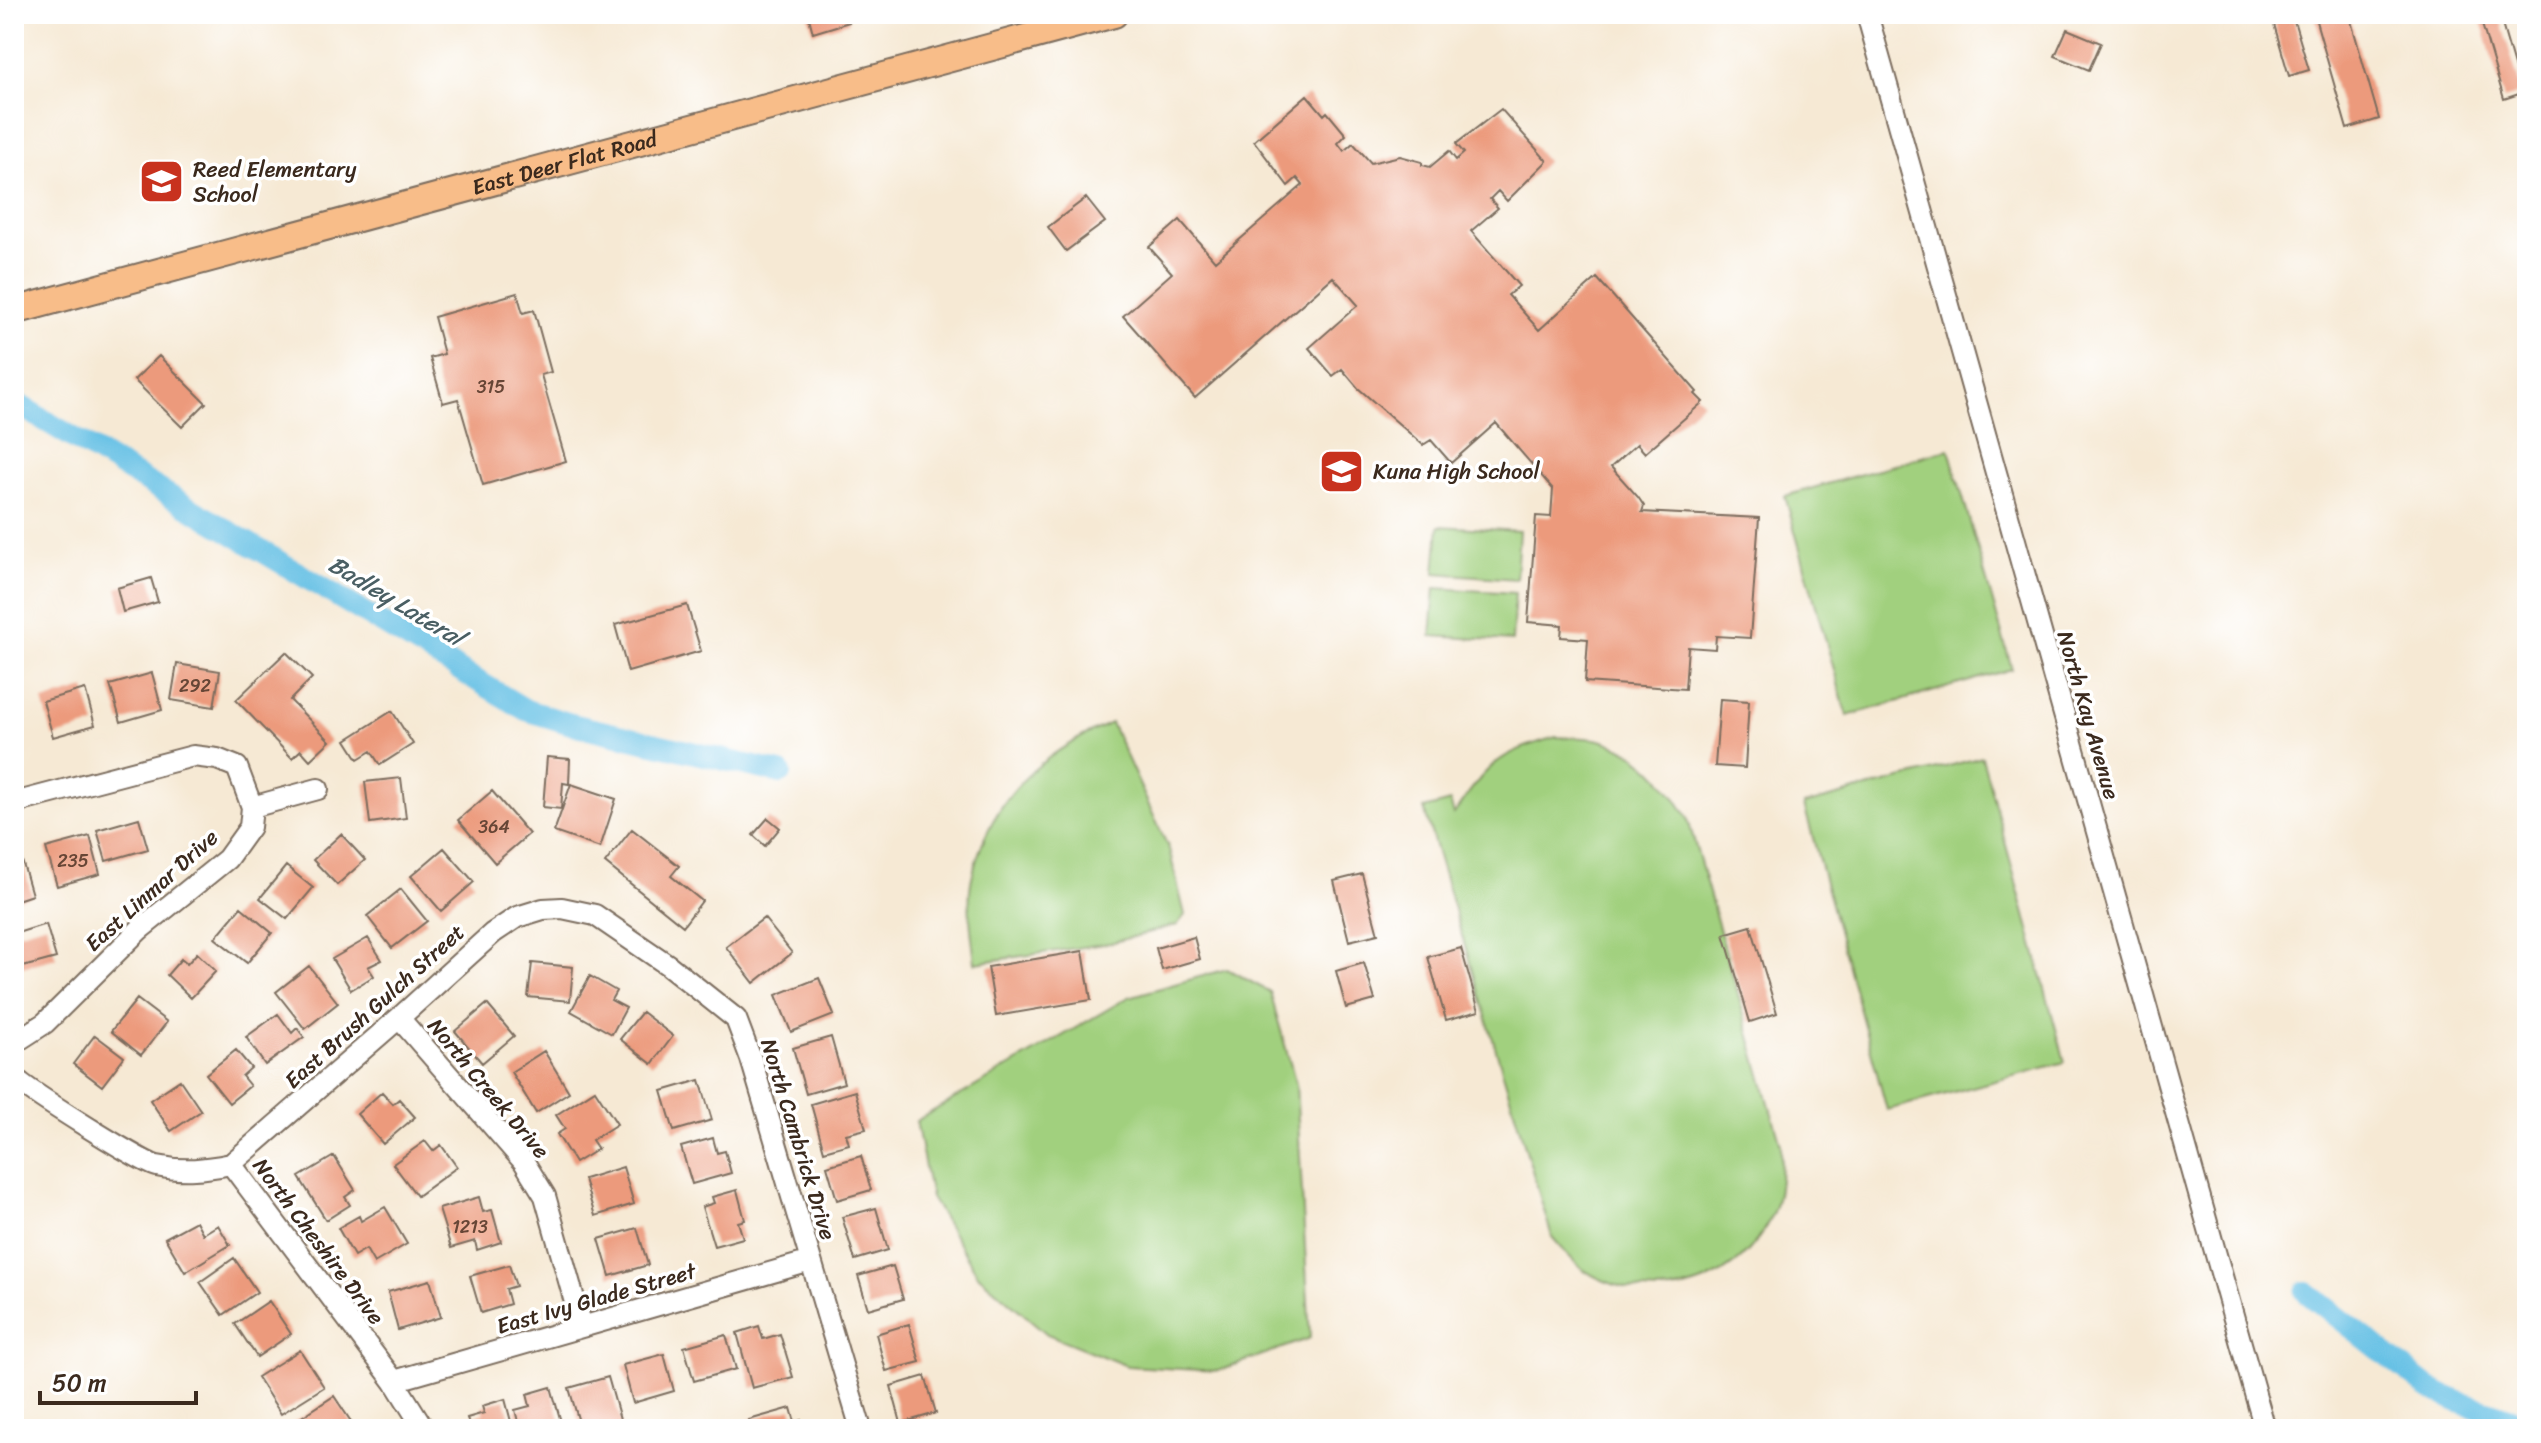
<svg xmlns="http://www.w3.org/2000/svg" width="2541" height="1443" font-family="Sriracha,sans-serif">
	<rect width="100%" height="100%" fill="#fff"/>
	<filter id="ink" filterUnits="userSpaceOnUse"><feTurbulence type="fractalNoise" baseFrequency=".0125" numOctaves="2"/><feDisplacementMap in="SourceGraphic" scale="16" xChannelSelector="R" yChannelSelector="G"/><feConvolveMatrix kernelMatrix="1 2 1 2 8 2 1 2 1" color-interpolation-filters="sRGB"/></filter>
	<filter id="wash" filterUnits="userSpaceOnUse"><feTurbulence type="fractalNoise" baseFrequency=".006" numOctaves="4" result="noise"/><feDisplacementMap in="SourceGraphic" scale="32" xChannelSelector="R" yChannelSelector="G"/><feGaussianBlur stdDeviation="1.8" result="paint"/><feColorMatrix in="noise" values="0 0 0 0 0 0 0 0 0 0 0 0 0 0 0 0 0 1.4 0 .05"/><feComposite in="paint" operator="in"/></filter>
	<g filter="url(#wash)">
		<rect width="100%" height="100%" fill="#f6e9d4"/>
		<path fill="#a1d07e" stroke="#6e7d4e" stroke-width="2" d="M1949,449L2012,669L1847,716L1785,496Z
			M1439,526L1519,531L1516,579L1435,573Z
			M1435,588L1515,593L1512,641L1431,636Z
			M1111,723L1169,849L1185,915L1177,925L1110,943L975,963C972,935 966,905 972,877C990,798 1040,753 1111,723Z
			M1556,737C1570,738 1587,737 1600,740C1641,751 1666,781 1687,816L1781,1145C1781,1166 1781,1192 1773,1212C1747,1272 1690,1300 1627,1288C1610,1284 1590,1276 1577,1264C1568,1256 1560,1246 1552,1237L1424,809L1450,802L1454,814C1488,764 1497,754 1556,737Z
			M1982,757L2065,1062L1887,1110L1804,805Z
			M1227,969L1270,992L1296,1084L1310,1338L1218,1371L1127,1366L1047,1334L978,1275L931,1198L916,1121L1129,997Z"/>
		<g fill="none" stroke-linecap="round" stroke-linejoin="round">
			<path stroke="#67c1e5" stroke-width="22" d="M14,402L526,710L571,724L781,773
				M2306,1292L2430,1389L2459,1402L2527,1424"/>
		</g>
		<g id="blocks">
			<path fill="#ec9a7c" d="M808,14H846L849,22L813,33Z
				M2271,14H2292L2309,70L2289,76Z
				M2314,14H2349L2379,119L2347,129Z
				M2479,14H2499L2522,93L2504,99Z
				M2067,29L2101,43L2089,70L2055,56Z
				M1307,95L1324,115L1327,112L1346,135L1338,143L1344,151L1353,143L1371,163L1400,156L1422,162V165L1430,167L1449,151L1456,160L1464,153L1456,144L1501,109L1547,161L1507,201L1498,191L1490,199L1498,208L1471,231L1519,286L1508,295L1539,330L1597,278L1697,392L1695,394L1703,402L1645,453L1637,444L1611,467L1638,497L1644,506L1642,512L1759,518L1750,638L1716,636L1715,649L1688,647L1685,689L1585,682L1588,639L1561,637L1562,625L1528,622L1536,516L1551,517L1553,489L1496,423L1451,463L1431,440L1423,445L1358,388L1342,369L1333,376L1309,348L1358,305L1333,277L1195,398L1123,316L1172,273L1149,247L1180,220L1215,261L1303,185L1297,178L1288,186L1254,141Z
				M1086,198L1105,222L1066,251L1048,227Z
				M517,293L523,313L534,310L551,372L541,375L566,461L483,485L458,399L443,403L430,358L444,354L434,317Z
				M159,356L206,403L182,427L134,380Z
				M151,578L158,602L123,612L117,588Z
				M687,605L701,651L628,672L615,625Z
				M286,652L312,678L290,700L330,741L310,760L301,750L292,758L236,700Z
				M177,664L220,671L214,707L171,700Z
				M152,673L162,710L121,722L110,685Z
				M85,689L95,725L53,737L43,701Z
				M1720,699L1749,701L1745,768L1715,766Z
				M392,711L413,744L380,765L371,751L358,759L346,740Z
				M547,757L570,759L569,784L563,783L561,809L543,807Z
				M401,778L406,818L370,823L365,782Z
				M571,784L616,799L600,848L554,832Z
				M492,791L529,834L495,863L458,820Z
				M139,818L148,849L106,861L97,830Z
				M768,818L780,828L765,846L753,835Z
				M632,829L679,866L671,876L702,901L683,926L605,863Z
				M341,834L365,860L337,885L313,860Z
				M90,836L100,874L57,886L46,848Z
				M444,848L474,882L441,911L411,876Z
				M19,850L32,895L14,901V851Z
				M286,866L313,888L287,919L260,898Z
				M1362,874L1378,934L1349,941L1334,881Z
				M401,889L427,921L392,948L367,916Z
				M241,907L272,933L247,963L215,938Z
				M764,918L792,953L754,983L726,947Z
				M46,924L56,958L19,968L14,950V934Z
				M1751,926L1777,1013L1750,1022L1724,934Z
				M1194,937L1200,959L1162,970L1156,948Z
				M368,938L382,960L368,967L374,976L351,990L332,959Z
				M1461,948L1479,1011L1446,1020L1428,957Z
				M1083,951L1091,1000L996,1016L988,967Z
				M197,953L216,971L191,998L167,975L181,959L187,964Z
				M532,963L573,967L570,1001L528,997Z
				M1364,963L1375,1000L1346,1008L1336,971Z
				M309,966L338,1003L305,1029L276,992Z
				M590,976L616,991L611,1000L626,1008L612,1034L571,1011Z
				M819,978L834,1015L791,1032L776,995Z
				M137,999L167,1022L141,1055L111,1031Z
				M487,1004L514,1036L482,1063L455,1031Z
				M642,1012L673,1036L652,1064L620,1039Z
				M278,1014L292,1033L297,1028L304,1037L265,1065L246,1037Z
				M95,1035L124,1057L102,1086L73,1064Z
				M831,1037L844,1083L806,1094L793,1048Z
				M236,1050L251,1068L242,1076L250,1086L229,1103L206,1074Z
				M544,1051L569,1092L536,1113L511,1072Z
				M180,1080L201,1111L171,1131L150,1100Z
				M700,1080L712,1120L674,1131L662,1091Z
				M595,1090L617,1124L592,1140L598,1149L575,1163L557,1134L565,1129L556,1115Z
				M855,1091L866,1129L846,1134L849,1144L824,1151L811,1104Z
				M382,1092L393,1104L399,1099L415,1117L383,1144L357,1114Z
				M713,1138L717,1153L725,1151L731,1173L692,1184L681,1147Z
				M425,1141L433,1151L441,1145L457,1167L417,1196L393,1164Z
				M334,1156L355,1190L345,1197L350,1205L326,1220L299,1177Z
				M861,1156L871,1190L837,1200L827,1166Z
				M623,1167L634,1204L595,1216L584,1179Z
				M737,1190L745,1220L738,1222L743,1238L714,1246L702,1207L714,1203L712,1197Z
				M479,1197L483,1212L492,1210L501,1242L477,1250L475,1241L451,1248L439,1209Z
				M385,1207L407,1244L374,1263L366,1249L354,1256L338,1228L359,1216L361,1221Z
				M876,1208L888,1250L855,1260L842,1217Z
				M196,1221L203,1234L218,1225L230,1245L185,1272L165,1238Z
				M637,1228L648,1265L610,1276L599,1239Z
				M234,1258L257,1292L223,1315L200,1282Z
				M509,1265L516,1286L506,1289L510,1304L481,1313L470,1276Z
				M893,1266L903,1299L868,1309L858,1276Z
				M430,1280L441,1317L398,1330L388,1292Z
				M269,1301L291,1334L257,1357L235,1324Z
				M909,1324L920,1362L886,1371L876,1334Z
				M759,1326L763,1339L780,1334L793,1377L752,1388L737,1333Z
				M726,1335L736,1369L694,1381L684,1347Z
				M300,1350L324,1387L281,1414L257,1377Z
				M664,1354L674,1391L633,1403L623,1365Z
				M925,1376L936,1413L901,1423L891,1386Z
				M608,1377L622,1426L611,1429H581L569,1388Z
				M551,1387L563,1429H520L515,1410L530,1406L527,1394Z
				M334,1396L356,1429H299L294,1422Z
				M505,1399L513,1429H470L467,1418L484,1413L482,1406Z
				M791,1408L795,1422L801,1420L804,1429H751L749,1420Z"/>
		</g>
	</g>
	<g filter="url(#ink)">
		<use href="#blocks" fill-opacity="0" stroke="#7c6d5e" stroke-width="2"/>
		<g fill="none" stroke-linecap="round" stroke-linejoin="round">
			<defs>
				<path id="minor" d="M1867,14L2265,1429
					M14,803L193,756L217,759L237,767L252,807
					M399,1018L524,1162L545,1196L582,1327
					M14,1043L45,1023L139,930L227,859L250,827L252,807L318,789
					M14,1077C25,1089 142,1163 157,1166C183,1172 206,1169 231,1164L394,1381L424,1429
					M231,1164L399,1018L493,933L517,917L543,909L562,908L595,915L668,965L736,1019L751,1059L861,1429
					M394,1381L811,1261"/>
				<g id="major">
					<path id="s1" d="M14,311L1114,14"/>
				</g>
			</defs>
			<use href="#minor" stroke="#7c6d5e" stroke-width="24"/>
			<use href="#major" stroke="#7c6d5e" stroke-width="30"/>
			<use href="#minor" stroke="#fff" stroke-width="20"/>
			<use href="#major" stroke="#f8bd89" stroke-width="26"/>
		</g>
	</g>
	<defs>
		<symbol id="school-square" viewBox="-11 -11 22 22"><rect x="-9" y="-9" width="18" height="18" rx="4" fill="#c8321e" stroke="#fff"/><path d="M0-5L7-2L0 1L-7-2ZM-4 1L0 2.5L4 1V4Q0 6-4 4Z" fill="#fff"/></symbol>
	</defs>
	<g fill-rule="evenodd">
		<use href="#school-square" x="136" y="156" width="51" height="51"/>
		<use href="#school-square" x="1316" y="446" width="51" height="51"/>
	</g>
	<g text-anchor="middle" stroke-width="7" stroke-linejoin="round" paint-order="stroke">
		<g font-size="18" fill="#674636">
			<text x="491" y="393">315</text>
			<text x="195" y="692">292</text>
			<text x="494" y="833">364</text>
			<text x="73" y="867">235</text>
			<text x="470" y="1233">1213</text>
		</g>
		<g font-size="22" fill="#3b2a1e" stroke="#fff">
			<text dy="8" stroke="none"><textPath href="#s1" startOffset="570">East Deer Flat Road</textPath></text>
			<text transform="translate(2089 715) rotate(74)" y="8">North Kay Avenue</text>
			<text transform="translate(151 890) rotate(-42)" y="8">East Linmar Drive</text>
			<text transform="translate(374 1006) rotate(-42)" y="8">East Brush Gulch Street</text>
			<text transform="translate(489 1088) rotate(50)" y="8">North Creek Drive</text>
			<text transform="translate(799 1139) rotate(73)" y="8">North Cambrick Drive</text>
			<text transform="translate(319 1241) rotate(53)" y="8">North Cheshire Drive</text>
			<text transform="translate(596 1298) rotate(-16)" y="8">East Ivy Glade Street</text>
		</g>
		<g font-size="22" fill="#3b2a1e" stroke="#fff" text-anchor="start">
			<text x="193" y="177">Reed Elementary<tspan x="193" dy="25">School</tspan></text>
			<text x="1373" y="479">Kuna High School</text>
		</g>
		<g font-size="24" font-style="italic" fill="#4a5f64" stroke="#fff">
			<text transform="translate(396 601) rotate(31)" y="8">Badley Lateral</text>
		</g>
	</g>
	<rect width="2541" height="1443" fill="none" stroke="#fff" stroke-width="48"/>
	<path d="M40 1391v12h156v-12" fill="none" stroke="#3b2a1e" stroke-width="4"/>
	<text x="52" y="1391" font-size="24" fill="#3b2a1e" stroke="#ffffff" stroke-width="6" paint-order="stroke">50 m</text>
</svg>
